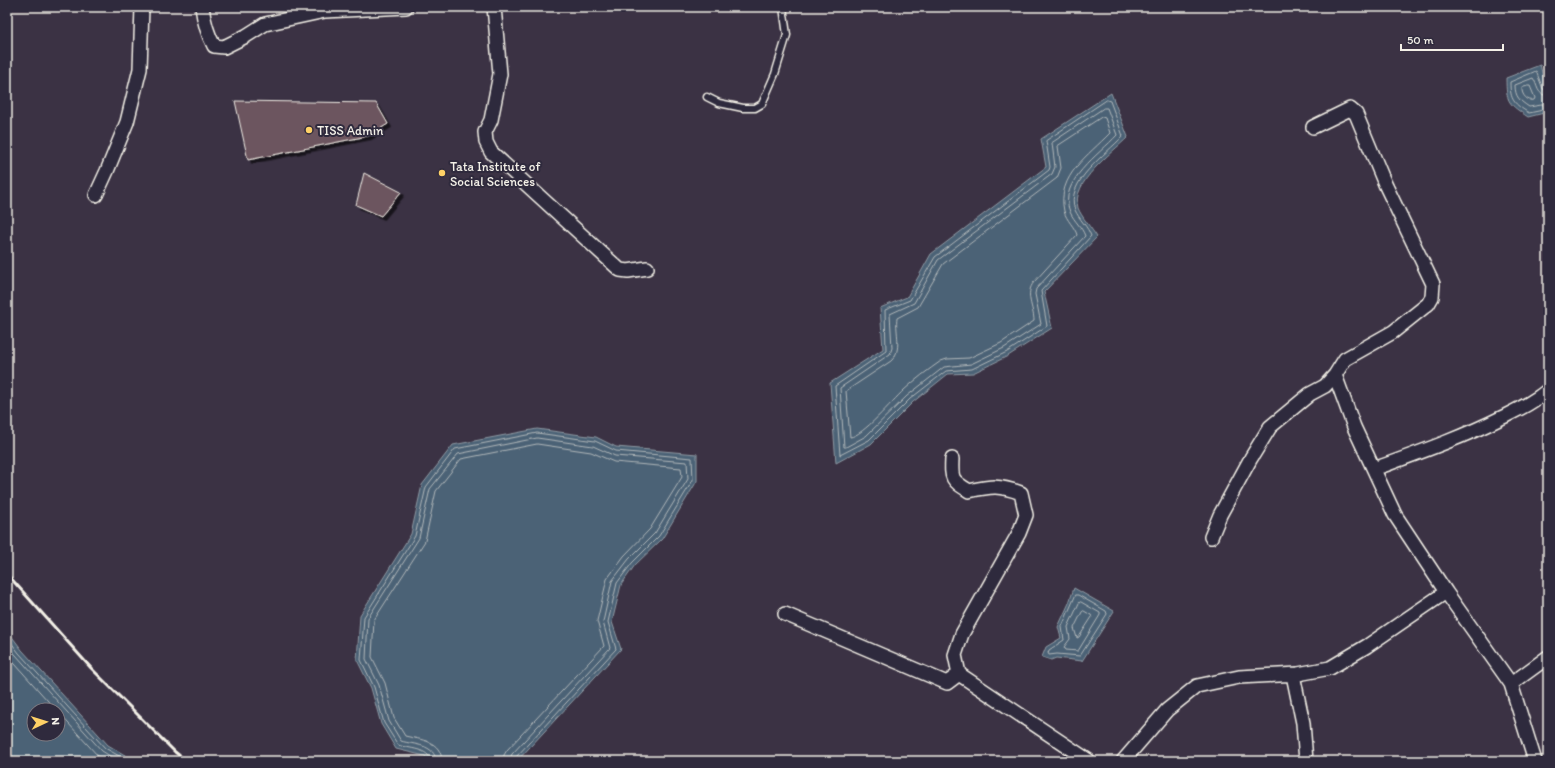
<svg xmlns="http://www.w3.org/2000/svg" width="1555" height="768" font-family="Itim,sans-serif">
	<defs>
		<filter id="shadow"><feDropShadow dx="3.5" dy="3.5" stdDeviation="0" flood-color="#0009"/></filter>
	</defs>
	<rect width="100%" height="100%" fill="#3b3244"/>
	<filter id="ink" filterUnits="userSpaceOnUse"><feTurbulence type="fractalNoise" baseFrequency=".025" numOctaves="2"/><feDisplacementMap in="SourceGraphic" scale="8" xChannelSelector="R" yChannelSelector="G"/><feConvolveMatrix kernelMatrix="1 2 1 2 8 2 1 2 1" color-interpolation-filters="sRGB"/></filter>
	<g filter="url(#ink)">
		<path fill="#4c6276" stroke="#8f9ba4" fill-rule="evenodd" d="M1540,65L1548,94V112L1528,117C1509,104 1506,103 1506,78Z
			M1111,93L1128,137C1112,153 1071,182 1078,208C1081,216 1092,229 1097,237L1044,292L1052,328L1008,356L973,373L948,374L913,402L871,444L836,463L830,383L883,349L880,308L907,297L931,254L1046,167L1041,139Z
			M537,429L596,437L616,447L697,454V481L662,539L635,565L621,585L612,622L621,649L517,761H428L425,756L396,749L381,724L371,688L357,660L360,615L411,534L422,485L453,445Z
			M1074,588L1114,611L1082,661L1056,658L1051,660L1042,657L1046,647L1061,638L1058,627L1069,603Z
			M7,630L22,650L108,745L135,761H7ZM34,710H58V734H34Z"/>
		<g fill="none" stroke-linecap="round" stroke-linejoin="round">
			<path stroke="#b1b8ba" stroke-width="1" d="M1528,86H1530L1535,98L1534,100C1528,102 1521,95 1522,88Z
				M1548,91L1543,89L1536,71L1510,82C1510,100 1514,104 1529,113L1548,109
				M1548,96C1536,95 1538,85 1533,78L1515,85C1515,97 1520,101 1529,107L1548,104
				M1107,100L1110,101L1123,136C1107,154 1064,182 1075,210C1079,219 1088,227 1091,236L1041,291L1047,326L1007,352L972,369L946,371L910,399L869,440L840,455L835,386L886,351L885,310L910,300L935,257L1049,170L1050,167L1046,141Z
				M1104,108H1107L1117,135C1100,154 1057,182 1070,212C1074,221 1082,227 1085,236L1036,289L1035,294L1041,324L1004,348L971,364L944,367L907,396L866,436L846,447H844L840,388L890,354L892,348L890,314L914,303L938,260L1052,174L1055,167L1052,143Z
				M1102,117L1105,118L1110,133C1089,155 1056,176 1064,211C1066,220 1075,227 1077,235L1034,282C1024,294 1034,308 1034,321L1001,343L969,358L947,359L941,361C928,370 915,380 904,390C892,401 863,436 850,437L846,391L891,361C903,350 895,332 897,318L918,307L943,264L1057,178L1061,168L1058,146Z
				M1076,595H1078L1106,611L1107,614L1080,656L1057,654L1049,655L1048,653L1049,650L1064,640L1062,627Z
				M1081,602L1100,613V615L1078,651L1066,650L1064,647L1070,639L1068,627L1079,603Z
				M1084,611L1091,615L1092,617L1079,637L1077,638L1074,628L1082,612Z
				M7,637L19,653L105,748L128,761
				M7,645L102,751L118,761
				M7,655L56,710
				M58,712L98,756L106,761
				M431,761C429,748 409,749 398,745L384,723L374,687L361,660L364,617L415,536L426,487L455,449L537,433L595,441L616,451L692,458L693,480L659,536L632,563L617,583L608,622L616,649L516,757L515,761
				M436,761C435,744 414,745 401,741L389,721L379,685L366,659L368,618L419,538L430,489L458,454L537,438L593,446L615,456L687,462L688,479L655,533L629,559L612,581L603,622L610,648L512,754L509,761
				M442,761C441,740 421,740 405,736L394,718L385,683L372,657L374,620L425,541L436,491L461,459L537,444L591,452L614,462L681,468L682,477L650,529L624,556L607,579L597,621L604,646L507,750L504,755L503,761"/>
		</g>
		<path fill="#6c545e" stroke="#f4f1e8" filter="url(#shadow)" d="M235,101L376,103L388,124L368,136L248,160Z
			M364,173L401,192L381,216L356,205Z"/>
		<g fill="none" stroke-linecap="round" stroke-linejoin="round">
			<defs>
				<path id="lane" d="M707,97L719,103L743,108H755L762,104L775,74L787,35L783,7"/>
				<path id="street" d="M202,7C204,22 207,33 214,46L224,47L246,36L265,24L325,11L406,7
					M494,7L500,74L491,120L485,132L486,142L491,152L620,270L628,271L647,268
					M1313,127L1350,109L1356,114L1385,184L1433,284L1432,297L1428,304L1393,332L1345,359L1335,375L1354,427L1395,515L1446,592
					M96,195L107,171L127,122L140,69L142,7
					M952,459C951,480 952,480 969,491C992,486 999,485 1021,493L1026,515L1019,533L962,634L955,655L959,674L1089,761
					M1374,469C1418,453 1461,438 1503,417C1519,409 1534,402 1548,390
					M1211,537L1220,515L1251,458L1270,427L1310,394L1325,386L1335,375
					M785,614L947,683L959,674
					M1293,675L1303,723L1306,761
					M1511,684L1535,761
					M1123,761L1167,710L1197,686L1239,677L1298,674L1330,668L1367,646L1446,592L1511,684L1548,657"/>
			</defs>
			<use href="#lane" stroke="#f4f1e8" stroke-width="9"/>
			<use href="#street" stroke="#f4f1e8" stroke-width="16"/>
			<use href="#lane" stroke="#2f2a3d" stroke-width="6"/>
			<use href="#street" stroke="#2f2a3d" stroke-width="13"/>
			<path stroke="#f4f1e8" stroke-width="3" d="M7,574L91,668L175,752L186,761"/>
		</g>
	</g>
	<g fill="#ffd166" stroke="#2f2a3d" stroke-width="1.5">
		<circle cx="309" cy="130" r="4"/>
		<circle cx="442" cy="173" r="4"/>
	</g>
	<g text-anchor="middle" stroke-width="4" stroke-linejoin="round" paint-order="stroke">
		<g font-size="13" fill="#f4f1e8" stroke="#2f2a3d" text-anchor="start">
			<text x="317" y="135">TISS Admin</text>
			<text x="450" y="171">Tata Institute of<tspan x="450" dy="15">Social Sciences</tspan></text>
		</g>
	</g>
	<rect width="1555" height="768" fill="none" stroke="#2f2a3d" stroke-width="24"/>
	<rect x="12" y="12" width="1531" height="744" fill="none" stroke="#f4f1e8" stroke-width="1.5" filter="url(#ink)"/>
	<g transform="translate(46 722) rotate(86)"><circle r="19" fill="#2f2a3d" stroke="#7e7a81"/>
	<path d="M0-3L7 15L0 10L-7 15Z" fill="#ffd166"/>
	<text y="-6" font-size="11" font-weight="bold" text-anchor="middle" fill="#f4f1e8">N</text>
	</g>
	<path d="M1401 44v6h102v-6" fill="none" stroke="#f4f1e8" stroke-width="2"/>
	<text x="1407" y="44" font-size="12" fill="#f4f1e8" stroke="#2f2a3d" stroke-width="3" paint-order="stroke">50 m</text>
</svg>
